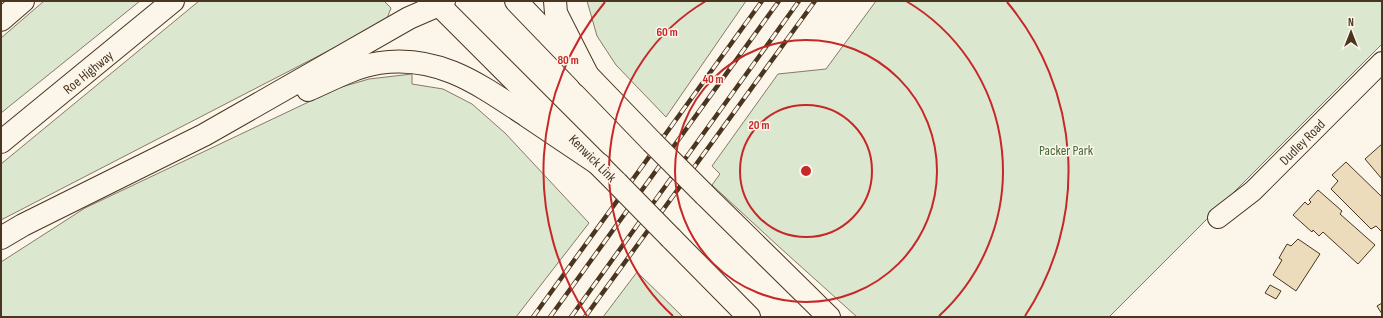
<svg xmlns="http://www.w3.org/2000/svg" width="1383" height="318" font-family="'Sofia Sans Condensed',sans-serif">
	<rect width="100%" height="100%" fill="#fbf6e9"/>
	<path fill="#dce7d0" stroke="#887966" d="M44,1H140L1,113V38Z
		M199,1H384L391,8L386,21L1,220V164Z
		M587,1H746L666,117L616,65L597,36Z
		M876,1H1382V44L1109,317H857L777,245L712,185L720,174L712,166L778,74L826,69Z
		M412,74V84L443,89L472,104L505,133L589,223L516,317H1V262L85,208L338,88L369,79Z
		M637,272L683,317H603Z"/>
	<path fill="#ecdcbc" stroke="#4a3520" d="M1382,144V179L1365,159Z
		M1346,162L1382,197V232L1376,226L1371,229L1331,189L1338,181L1332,175Z
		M1318,190L1342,211L1340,214L1375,245L1358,264L1323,232L1319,236L1313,230L1312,232L1293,215L1305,202L1308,205L1311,202L1309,200Z
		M1298,239L1320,254L1296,291L1273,275L1282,260L1279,258L1287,244L1291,246Z
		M1270,285L1281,291L1276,299L1265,293Z
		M1382,303V314L1377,306Z"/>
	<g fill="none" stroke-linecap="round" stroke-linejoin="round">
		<defs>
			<path id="minor" d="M1218,218L1253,191L1382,62"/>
			<path id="trunk" d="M435,1L617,183
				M516,1L652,142
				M705,195L829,317
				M671,238L749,317"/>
			<path id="motorway" d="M555,1L556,13L588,76
				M1,20L23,1
				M308,90C331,80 354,67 379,63C439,54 480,85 527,116C551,132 576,149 600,165
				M1,142L173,1
				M1,238L23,225L204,135L409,18L439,5L444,1"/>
		</defs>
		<use href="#minor" stroke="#4a3520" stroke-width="22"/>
		<use href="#trunk" stroke="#4a3520" stroke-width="24"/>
		<use href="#motorway" stroke="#4a3520" stroke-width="24"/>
		<use href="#minor" stroke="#fbf6e9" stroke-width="20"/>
		<use href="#trunk" stroke="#fbf6e9" stroke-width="22"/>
		<use href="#motorway" stroke="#fbf6e9" stroke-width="22"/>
		<defs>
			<path id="rail" d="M533,317L762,1
				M550,317L779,1
				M571,317L799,1
				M585,317L815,1"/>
		</defs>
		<use href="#rail" stroke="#4a3520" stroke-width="4.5"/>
		<use href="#rail" stroke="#fbf6e9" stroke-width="3" stroke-dasharray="9" stroke-linecap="butt"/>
		<defs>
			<path id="trunk-bridge" d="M652,142L705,195
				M617,183L671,238"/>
		</defs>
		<use href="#trunk-bridge" stroke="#4a3520" stroke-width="24" stroke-linecap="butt"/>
		<use href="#trunk-bridge" stroke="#fbf6e9" stroke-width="22"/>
	</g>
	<g fill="none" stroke="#c62828" stroke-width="2">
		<circle cx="806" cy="171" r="66"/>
		<circle cx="806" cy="171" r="131"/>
		<path d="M673 316A197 197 0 0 1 706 1M906 1A197 197 0 0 1 939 316"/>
		<path d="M587 316A263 263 0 0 1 605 2M1007 2A263 263 0 0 1 1025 316"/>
	</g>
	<g text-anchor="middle" stroke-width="3" stroke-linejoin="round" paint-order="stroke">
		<g font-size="14" fill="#4a3520" stroke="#fbf6e9">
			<text transform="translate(88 72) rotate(-39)" y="5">Roe Highway</text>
			<text transform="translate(1302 142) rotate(-45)" y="5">Dudley Road</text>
			<text transform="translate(593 158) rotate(45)" y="5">Kenwick Link</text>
		</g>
		<g font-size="14" fill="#436837" stroke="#fbf6e9">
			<text x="1066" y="155">Packer Park</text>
		</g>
	</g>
	<circle cx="806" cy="171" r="6" fill="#c62828" stroke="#fbf6e9" stroke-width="2"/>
	<g font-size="12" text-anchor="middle" font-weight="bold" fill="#c62828" stroke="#fbf6e9" stroke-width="3" stroke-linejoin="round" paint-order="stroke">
		<text x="667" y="36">60 m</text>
		<text x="568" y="64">80 m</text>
		<text x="713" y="83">40 m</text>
		<text x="759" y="129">20 m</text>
	</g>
	<rect width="1383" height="318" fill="none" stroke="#4a3520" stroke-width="4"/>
	<g transform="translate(1351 32)" stroke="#fbf6e9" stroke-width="3" paint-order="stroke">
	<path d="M0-3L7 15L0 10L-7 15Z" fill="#4a3520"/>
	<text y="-6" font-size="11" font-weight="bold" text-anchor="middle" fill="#4a3520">N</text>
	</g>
</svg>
